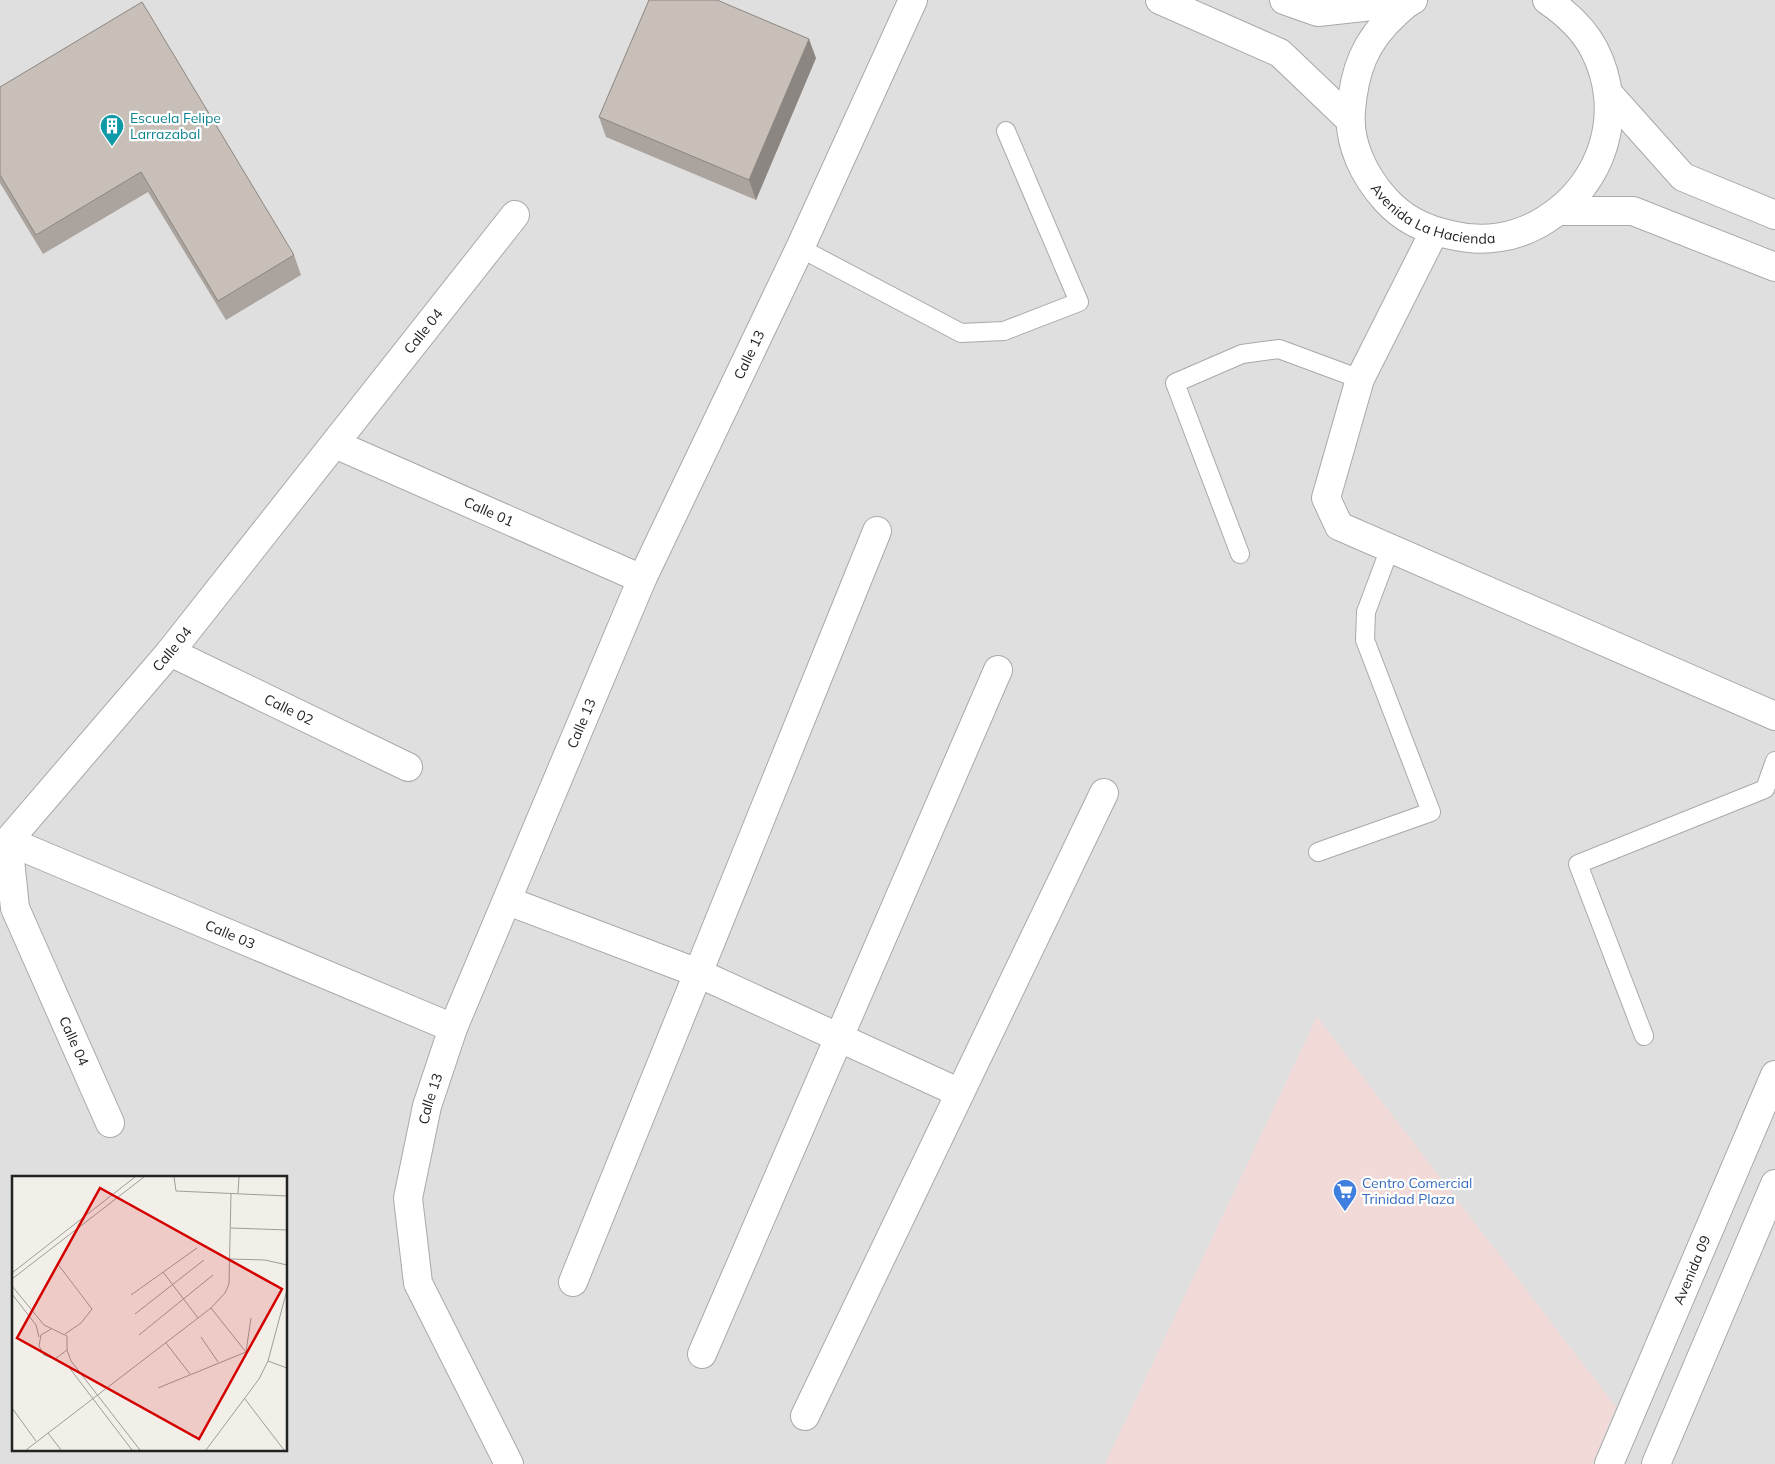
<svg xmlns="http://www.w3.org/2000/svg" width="1775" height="1464" font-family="Mulish,sans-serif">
	<rect width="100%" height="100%" fill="#f2efe9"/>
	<path fill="#e0dfdf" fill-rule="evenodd" d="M0,0H1775V1464H0ZM14,1178H286V1450H14Z"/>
	<path fill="#f2dad9" d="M1317,1017L1616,1407L1592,1464H1105Z"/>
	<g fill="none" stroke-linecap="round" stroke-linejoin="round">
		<defs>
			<path id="lane" d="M800,248L961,333L1004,331L1079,302L1006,131
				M1240,554L1175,383L1242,354L1279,349L1360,379
				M1318,852L1431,812L1365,640L1366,612L1390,548
				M1644,1036L1578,864L1765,789L1775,761"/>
			<g id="street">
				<path d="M1160,0L1280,53L1350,120"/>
				<path d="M1284,0L1318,12L1409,2"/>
				<path id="s1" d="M1413,0C1406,3 1401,9 1395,14C1365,41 1354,71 1351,111C1348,143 1364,176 1386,200C1403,219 1426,230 1451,235C1483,243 1517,238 1545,220C1604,184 1626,111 1594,49C1583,28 1566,13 1547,0"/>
				<path d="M1608,93L1683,177L1775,215"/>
				<path d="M1560,211H1633L1775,267"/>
				<path d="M1434,232L1360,379L1326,498L1339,526L1775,716"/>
				<path id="s2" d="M335,444L642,579"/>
				<path id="s3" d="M170,652L408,767"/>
				<path id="s4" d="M8,841L453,1028"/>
				<path d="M508,901L698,973L960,1093"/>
				<path id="s5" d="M110,1123L15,908L8,841L170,652L515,215"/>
				<path d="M573,1282L877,531"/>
				<path d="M702,1354L998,670"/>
				<path d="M805,1416L1104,793"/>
				<path id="s6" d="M509,1464L418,1283L408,1198L427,1106L453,1028L642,579L800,248L913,0"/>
				<path id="s7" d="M1609,1464L1775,1075"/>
				<path d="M1656,1464L1775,1184"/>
			</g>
		</defs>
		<use href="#lane" stroke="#a9a9a9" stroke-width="20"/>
		<use href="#street" stroke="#a9a9a9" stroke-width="30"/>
		<use href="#lane" stroke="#fff" stroke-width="18"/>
		<use href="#street" stroke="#fff" stroke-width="28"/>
	</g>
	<path fill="#aba49e" d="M816,58L756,200L606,137L599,117Z
		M0,87L294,255L301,275L226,320L148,192L43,254L0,183Z"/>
	<path fill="#8b8681" d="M809,39L816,58L756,200L749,180Z"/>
	<path fill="#c7bfb8" stroke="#8b8681" d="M649,0H717L809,39L749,180L599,117Z
		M142,2L294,255L218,301L141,172L36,235L0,175V87Z"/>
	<defs>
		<symbol id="building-pin" viewBox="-11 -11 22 30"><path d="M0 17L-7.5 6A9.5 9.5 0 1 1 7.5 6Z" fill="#0f9aa8" stroke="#fff"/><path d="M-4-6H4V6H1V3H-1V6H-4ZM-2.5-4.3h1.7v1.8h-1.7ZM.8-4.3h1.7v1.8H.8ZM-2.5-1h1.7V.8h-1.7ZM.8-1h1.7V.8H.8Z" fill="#fff"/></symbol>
		<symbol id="supermarket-pin" viewBox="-11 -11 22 30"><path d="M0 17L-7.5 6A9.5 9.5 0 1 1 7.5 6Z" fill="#3f7fe0" stroke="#fff"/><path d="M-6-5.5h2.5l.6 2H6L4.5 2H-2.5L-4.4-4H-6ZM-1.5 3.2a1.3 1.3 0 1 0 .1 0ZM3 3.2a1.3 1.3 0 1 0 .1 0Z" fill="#fff"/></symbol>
	</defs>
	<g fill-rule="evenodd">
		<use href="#building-pin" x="98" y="112" width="28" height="38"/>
		<use href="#supermarket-pin" x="1331" y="1177" width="28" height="38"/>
	</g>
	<g text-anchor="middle" stroke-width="4.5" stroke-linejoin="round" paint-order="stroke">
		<g font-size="14" fill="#0d838f" stroke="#fff" text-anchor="start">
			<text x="130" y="123">Escuela Felipe<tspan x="130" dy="16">Larrazabal</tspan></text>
		</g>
		<g font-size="14" fill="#222" stroke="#fff">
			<text dy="5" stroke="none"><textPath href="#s1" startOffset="281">Avenida La Hacienda</textPath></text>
			<text dy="5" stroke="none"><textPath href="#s5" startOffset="960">Calle 04</textPath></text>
			<text dy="5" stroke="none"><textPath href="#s6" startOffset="1200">Calle 13</textPath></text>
			<text dy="5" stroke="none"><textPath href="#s2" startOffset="168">Calle 01</textPath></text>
			<text dy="5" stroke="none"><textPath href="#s5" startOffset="555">Calle 04</textPath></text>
			<text dy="5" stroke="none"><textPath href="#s3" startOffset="132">Calle 02</textPath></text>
			<text dy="5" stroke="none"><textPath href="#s6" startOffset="795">Calle 13</textPath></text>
			<text dy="5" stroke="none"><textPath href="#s4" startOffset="241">Calle 03</textPath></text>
			<text transform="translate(74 1041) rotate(66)" y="5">Calle 04</text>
			<text dy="5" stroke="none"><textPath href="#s6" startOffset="390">Calle 13</textPath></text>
			<text dy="5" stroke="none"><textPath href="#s7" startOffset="211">Avenida 09</textPath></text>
		</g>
		<g font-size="14" fill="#366cbe" stroke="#fff" text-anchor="start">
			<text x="1362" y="1188">Centro Comercial<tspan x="1362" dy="16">Trinidad Plaza</tspan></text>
		</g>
	</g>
	<g transform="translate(12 1176)">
		<rect width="275" height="275" fill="#f2efe9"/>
		<path fill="none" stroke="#9f9d99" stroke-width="1" d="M162,1L164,15L275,20M226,17L227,1M219,52L275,54M218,83L253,84L275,89M45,87L80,133L69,147L53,158M151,96L186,142M0,97L123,1M0,103L132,1M0,110L32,149L55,160V174L43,183L32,179L27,170L29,159L39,153M0,118L24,149L27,161M119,119L185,72M199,132L234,176M123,138L192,84M127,159L201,99M189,161L206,186M154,167L178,198M55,174L59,185L128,274M43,183L56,190L120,274M256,185L275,192M146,212L234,176L239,142M233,223L272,274M0,232L24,265M36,257L49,274M14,274L199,132L213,117L217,108L219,17M194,274L247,203L256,185L275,114"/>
		<path fill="#d40000" fill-opacity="0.15" stroke="#d40000" stroke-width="2.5" d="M88,12L270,113L187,263L5,162Z"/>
		<rect width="275" height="275" fill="none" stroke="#222" stroke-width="2.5"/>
	</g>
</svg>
